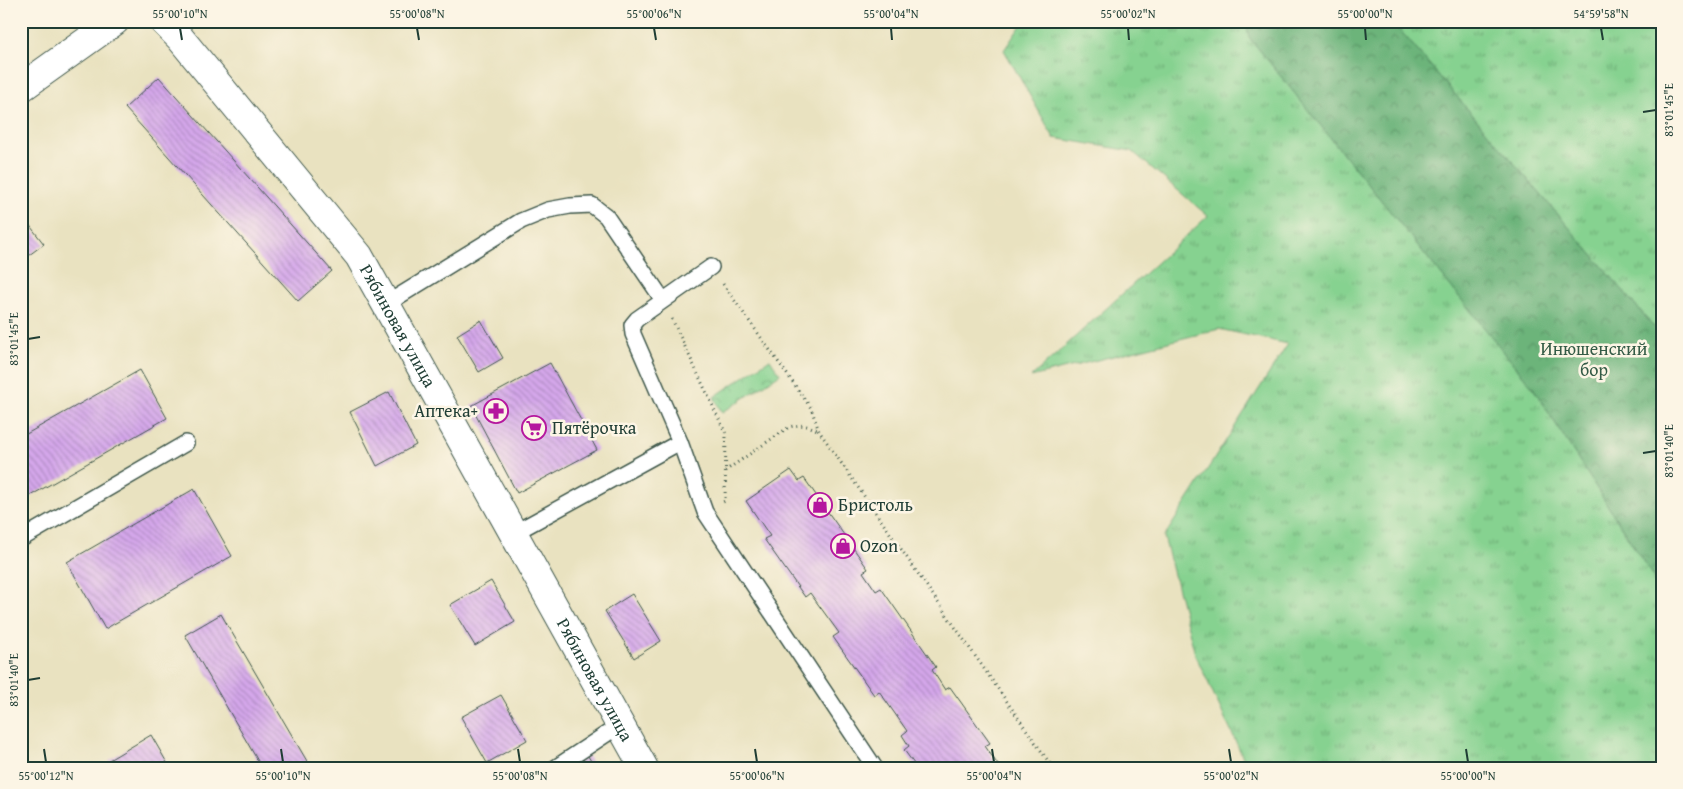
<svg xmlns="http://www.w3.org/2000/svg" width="1683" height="789" font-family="'Gentium Book Plus',serif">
	<defs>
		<pattern id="grass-tufts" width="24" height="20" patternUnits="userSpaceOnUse" patternTransform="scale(1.25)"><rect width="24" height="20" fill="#86d290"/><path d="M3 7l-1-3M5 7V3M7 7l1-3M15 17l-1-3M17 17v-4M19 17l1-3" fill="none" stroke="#6dac76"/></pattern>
		<pattern id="forest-crowns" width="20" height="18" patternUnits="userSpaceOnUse" patternTransform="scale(1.25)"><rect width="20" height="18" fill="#6cb47a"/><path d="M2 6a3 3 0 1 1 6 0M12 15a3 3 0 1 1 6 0" fill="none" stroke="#589465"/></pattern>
		<pattern id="park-crowns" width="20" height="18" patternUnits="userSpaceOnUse" patternTransform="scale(1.25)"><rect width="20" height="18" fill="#86d290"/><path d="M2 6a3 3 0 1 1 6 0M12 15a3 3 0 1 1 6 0" fill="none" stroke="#6dac76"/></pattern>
		<pattern id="building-back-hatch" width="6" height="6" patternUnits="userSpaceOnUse" patternTransform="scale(1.25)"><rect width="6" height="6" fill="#d5a7eb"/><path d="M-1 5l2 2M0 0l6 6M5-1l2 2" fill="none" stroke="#ac89bf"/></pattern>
	</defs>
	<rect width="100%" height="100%" fill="#fcf5e5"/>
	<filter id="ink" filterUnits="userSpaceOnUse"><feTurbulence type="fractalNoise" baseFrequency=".02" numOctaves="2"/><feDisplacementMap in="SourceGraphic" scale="10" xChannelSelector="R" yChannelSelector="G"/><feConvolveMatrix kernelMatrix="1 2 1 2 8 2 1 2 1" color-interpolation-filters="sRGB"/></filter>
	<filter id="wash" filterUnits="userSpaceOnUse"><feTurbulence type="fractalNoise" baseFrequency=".0096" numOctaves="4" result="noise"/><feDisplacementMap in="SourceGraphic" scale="20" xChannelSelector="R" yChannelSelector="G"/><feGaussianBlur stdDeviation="1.12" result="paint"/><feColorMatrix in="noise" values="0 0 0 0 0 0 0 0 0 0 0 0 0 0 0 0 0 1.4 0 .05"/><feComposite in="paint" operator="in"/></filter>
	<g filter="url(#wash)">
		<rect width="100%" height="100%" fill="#e9e2c0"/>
		<path fill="url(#grass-tufts)" stroke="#528862" d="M1024,21H1246L1249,37L1533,388L1662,591V768H1248L1195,654L1164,537L1288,344L1219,329L1031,377L1208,216L1132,151L1054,138L1004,50Z
			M1392,21H1662V336Z"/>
		<path fill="url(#forest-crowns)" stroke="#467857" d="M1246,21H1392L1662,336V591L1533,388L1249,37Z"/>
		<path fill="url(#park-crowns)" stroke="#528862" d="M770,359L780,374L722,413L714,397Z"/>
		<g id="blocks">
			<path fill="url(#building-back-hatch)" d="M159,77L332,271L298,301L125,108Z
				M21,214L44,244L21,261Z
				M481,320L503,358L479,372L457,335Z
				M550,363L597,450L517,493L471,406Z
				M140,370L167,418L21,501V437Z
				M389,392L416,445L377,466L350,412Z
				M791,470L799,481L804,478L868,569L863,572L876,591L881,588L936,667L932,670L945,690L950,687L990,743L985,746L1000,768H917L904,750L909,746L902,735L907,731L879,691L874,695L833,637L839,633L810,593L805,597L764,539L770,536L746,501Z
				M194,489L232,556L105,629L67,562Z
				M491,581L515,622L475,646L450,605Z
				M632,594L661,641L634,658L605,611Z
				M221,614L311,768H262L185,635Z
				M501,695L527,740L487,763L461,717Z
				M151,735L170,768H113L109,760Z
				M588,756L595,768H570Z"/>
		</g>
	</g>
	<g filter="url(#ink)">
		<use href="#blocks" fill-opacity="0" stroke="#3d5649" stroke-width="1"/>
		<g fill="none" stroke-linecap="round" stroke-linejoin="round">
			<defs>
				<path id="lane" d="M386,304L521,221L548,210L570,206L592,205L606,216L663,300
					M680,442L705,512L875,768
					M514,533L680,442L633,334L632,325L637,319L711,267
					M21,539L186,443
					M555,768L620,725"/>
				<g id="street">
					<path id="s1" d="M163,21L180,38L359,256L644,768"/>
					<path d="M21,88L115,21"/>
				</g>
			</defs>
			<use href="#lane" stroke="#3d5649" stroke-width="18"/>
			<use href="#street" stroke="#3d5649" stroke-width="30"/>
			<path stroke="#3d5649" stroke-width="3" stroke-dasharray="1 4" stroke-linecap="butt" d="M723,284L811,408L819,431L1053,768
				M672,319L726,434L725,501L723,502
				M725,471L789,427C801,424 808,425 819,431"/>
			<use href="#lane" stroke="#fff" stroke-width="15"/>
			<use href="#street" stroke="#fff" stroke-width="28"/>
		</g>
	</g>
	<path fill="none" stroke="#1f3d34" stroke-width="2" d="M180,28L182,40M417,28L419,40M654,28L656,40M891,28L892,40M1128,28L1129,40M1365,28L1366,40M1601,28L1603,40M1643,112L1656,110M28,339L40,337M1643,453L1656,451M28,680L40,678M44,749L46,762M281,749L283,762M518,749L520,762M755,749L757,762M992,749L994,762M1229,749L1231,762M1466,749L1468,762"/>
	<defs>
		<symbol id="pharmacy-ring" viewBox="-11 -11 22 22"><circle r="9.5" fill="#fcf5e5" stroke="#b5179e" stroke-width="1.5"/><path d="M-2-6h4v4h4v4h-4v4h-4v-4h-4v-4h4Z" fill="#b5179e"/></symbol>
		<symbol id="supermarket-ring" viewBox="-11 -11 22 22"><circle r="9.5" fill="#fcf5e5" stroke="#b5179e" stroke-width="1.5"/><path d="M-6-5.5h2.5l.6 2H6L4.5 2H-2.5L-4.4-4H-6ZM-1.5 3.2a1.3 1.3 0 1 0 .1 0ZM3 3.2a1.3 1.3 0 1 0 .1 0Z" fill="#b5179e"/></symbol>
		<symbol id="shop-ring" viewBox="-11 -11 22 22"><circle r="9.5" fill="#fcf5e5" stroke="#b5179e" stroke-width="1.5"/><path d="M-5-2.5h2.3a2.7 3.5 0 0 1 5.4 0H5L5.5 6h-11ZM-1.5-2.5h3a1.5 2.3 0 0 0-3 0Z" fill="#b5179e"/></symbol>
	</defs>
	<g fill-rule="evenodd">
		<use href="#pharmacy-ring" x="482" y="397" width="28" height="28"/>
		<use href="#supermarket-ring" x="520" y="414" width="28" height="28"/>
		<use href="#shop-ring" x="806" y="491" width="28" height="28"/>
		<use href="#shop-ring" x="829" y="532" width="28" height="28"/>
	</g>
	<g text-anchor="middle" stroke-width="5" stroke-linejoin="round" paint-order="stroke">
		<g font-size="18" fill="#1f3d34" stroke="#fcf5e5">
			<text dy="6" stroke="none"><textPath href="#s1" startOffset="386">Рябиновая улица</textPath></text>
			<text dy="6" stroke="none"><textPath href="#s1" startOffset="791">Рябиновая улица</textPath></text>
		</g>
		<g font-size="18" fill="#345b46" stroke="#fcf5e5">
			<text x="1594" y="355">Инюшенский<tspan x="1594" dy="21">бор</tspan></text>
		</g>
		<g font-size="18" fill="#1f3d34" stroke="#fcf5e5" text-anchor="start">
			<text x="478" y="417" text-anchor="end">Аптека+</text>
			<text x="552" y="434">Пятёрочка</text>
			<text x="838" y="511">Бристоль</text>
			<text x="860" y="552">Ozon</text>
		</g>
	</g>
	<rect width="1683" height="789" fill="none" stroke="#fcf5e5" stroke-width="55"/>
	<rect x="28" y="28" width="1628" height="734" fill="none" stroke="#1f3d34" stroke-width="2"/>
	<g font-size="12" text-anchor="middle" fill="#1f3d34">
		<text x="180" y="18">55°00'10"N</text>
		<text x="417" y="18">55°00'08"N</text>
		<text x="654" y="18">55°00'06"N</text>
		<text x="891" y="18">55°00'04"N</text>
		<text x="1128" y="18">55°00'02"N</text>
		<text x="1365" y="18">55°00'00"N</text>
		<text x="1601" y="18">54°59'58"N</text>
		<text transform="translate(1669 110) rotate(-90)" y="4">83°01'45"E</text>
		<text transform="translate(14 339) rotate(-90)" y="4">83°01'45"E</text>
		<text transform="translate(1669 451) rotate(-90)" y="4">83°01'40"E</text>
		<text transform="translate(14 680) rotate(-90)" y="4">83°01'40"E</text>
		<text x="46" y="780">55°00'12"N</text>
		<text x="283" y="780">55°00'10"N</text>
		<text x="520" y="780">55°00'08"N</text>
		<text x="757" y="780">55°00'06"N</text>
		<text x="994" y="780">55°00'04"N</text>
		<text x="1231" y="780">55°00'02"N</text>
		<text x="1468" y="780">55°00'00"N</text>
	</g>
</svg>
